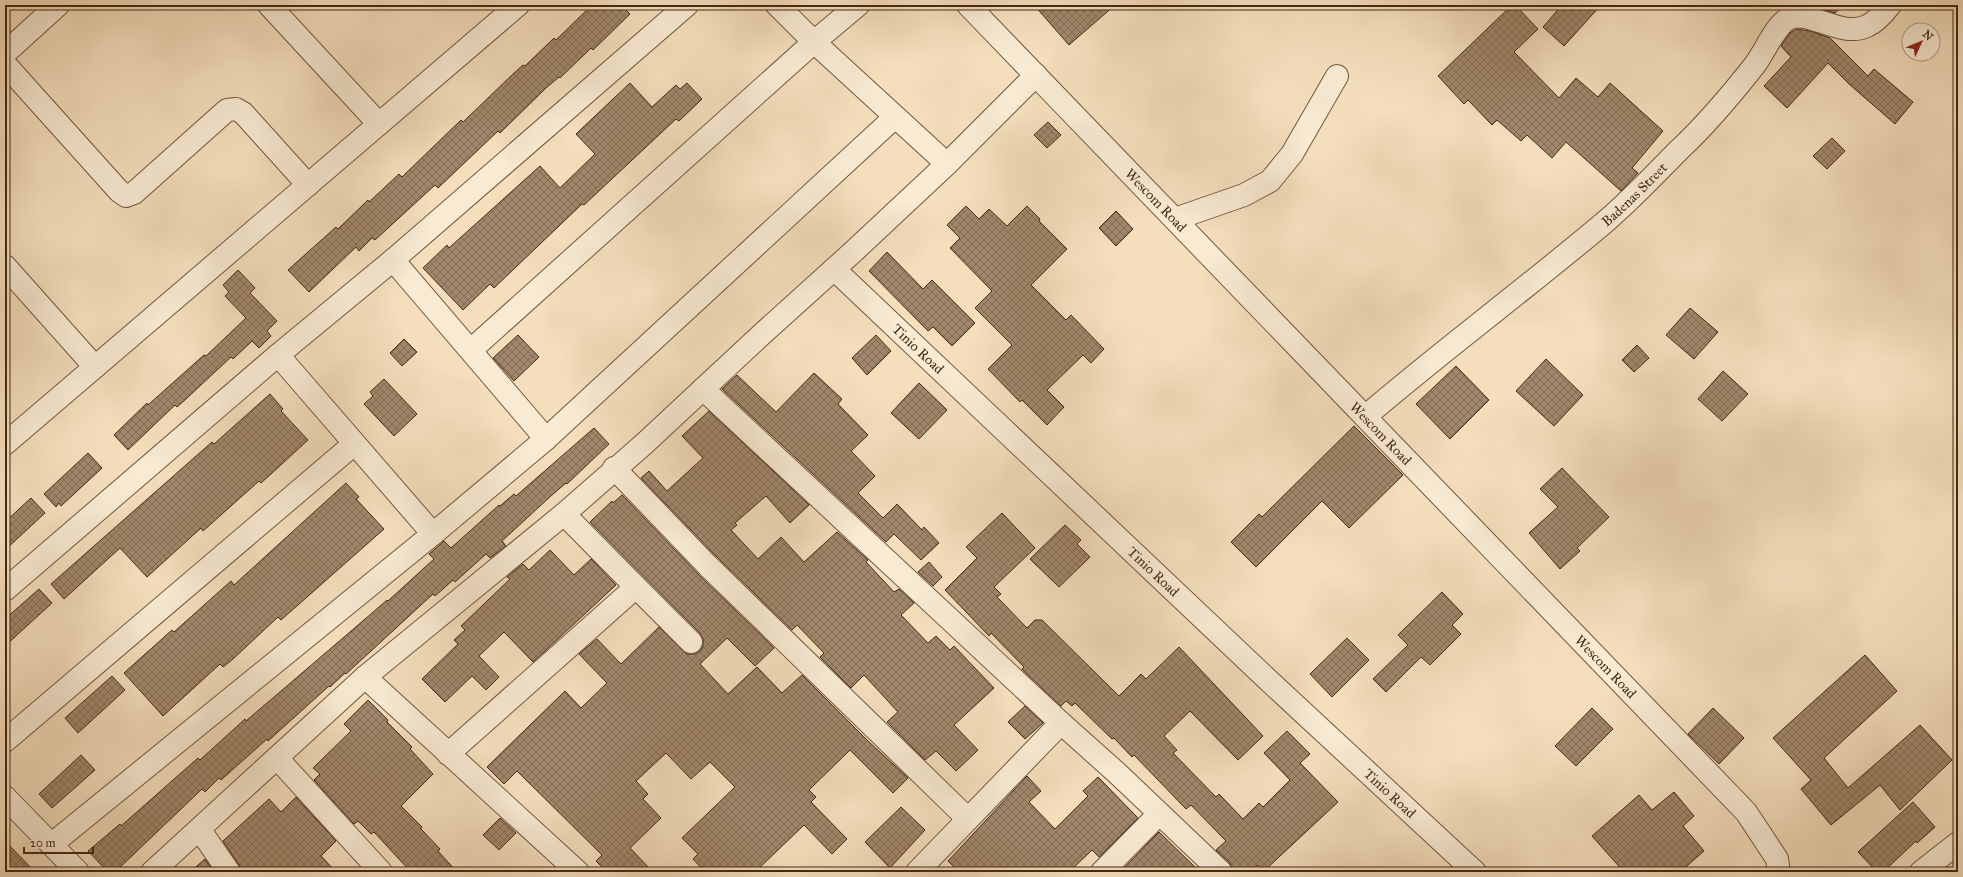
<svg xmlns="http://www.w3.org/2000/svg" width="1963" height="877" font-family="'IM FELL Great Primer',serif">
	<defs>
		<pattern id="building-cross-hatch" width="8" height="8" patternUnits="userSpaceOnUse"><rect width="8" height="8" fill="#a0876b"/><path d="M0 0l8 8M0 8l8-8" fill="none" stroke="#846e57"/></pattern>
	</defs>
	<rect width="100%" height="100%" fill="#f4debc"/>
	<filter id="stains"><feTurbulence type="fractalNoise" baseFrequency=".005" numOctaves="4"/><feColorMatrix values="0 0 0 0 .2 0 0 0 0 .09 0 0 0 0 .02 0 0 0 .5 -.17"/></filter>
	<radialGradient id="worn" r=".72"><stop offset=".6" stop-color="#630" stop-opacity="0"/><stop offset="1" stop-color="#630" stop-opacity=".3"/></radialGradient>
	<path fill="url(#building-cross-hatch)" stroke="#452914" d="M592,5H621L630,14L593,50L591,48L560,78L559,77L546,88L500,133L498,131L438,188L435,185L375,240L372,238L359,251L356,247L309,292L288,270L336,227L338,229L368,200L369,202L399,174L402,177L461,120L463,122L513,74L523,65L525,66L554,38L556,40Z
		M1034,5H1115L1069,45Z
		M1512,5H1515L1538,29L1514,52L1559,98L1576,78L1598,97L1610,83L1663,131L1632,168L1638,173L1621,191L1566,142L1552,158L1527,135L1521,141L1497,120L1492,125L1468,100L1464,104L1438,76Z
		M1562,5H1601L1564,46L1543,27Z
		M1808,5H1843L1835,13Z
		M1796,29L1810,31L1830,38L1868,76L1874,69L1913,102L1895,124L1849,84L1828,63L1787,108L1764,86L1791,57L1781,46L1790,33Z
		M630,83L652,107L676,85L680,89L687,83L702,99L679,121L676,119L584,205L582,204L494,288L490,284L463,310L423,268L447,245L449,248L540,166L560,188L595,154L576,134Z
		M1048,122L1061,135L1047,148L1034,135Z
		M1832,138L1845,151L1827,169L1813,156Z
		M966,206L979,219L989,209L1007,226L1027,206L1040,219L1039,221L1067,249L1031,285L1066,320L1071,315L1104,349L1091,363L1083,355L1047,390L1064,407L1047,425L1022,400L1020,402L988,369L1012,345L975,308L992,291L950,248L960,238L947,225Z
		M1116,211L1133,229L1116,246L1099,228Z
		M887,252L923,289L932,280L975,323L952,346L933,327L928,331L869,271Z
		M238,270L255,288L250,293L277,321L267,331L271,336L259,348L252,341L233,359L231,357L186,399L177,407L175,405L128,450L114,435L147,403L148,405L204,355L206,356L246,318L225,296L229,292L223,285Z
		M1690,308L1718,332L1694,359L1666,335Z
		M518,335L539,357L514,381L493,358Z
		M876,335L891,351L867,375L852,358Z
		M404,339L417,352L402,366L390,353Z
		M1637,345L1649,358L1634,372L1622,360Z
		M1546,359L1583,395L1554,426L1516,391Z
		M1456,366L1489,400L1450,439L1416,404Z
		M1723,371L1748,394L1722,421L1698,399Z
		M814,373L842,399L838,404L868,435L851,451L875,476L858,493L883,518L897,504L922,530L924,527L939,543L921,560L894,534L886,542L722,389L737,375L776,412Z
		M384,379L417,414L394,436L364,404L373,396L370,392Z
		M919,383L947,410L919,439L891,413Z
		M270,394L283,409L281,411L308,440L271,474L261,483L259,481L203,531L201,528L147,577L120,548L64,599L51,584L212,442L214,444Z
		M709,411L809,505L790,523L766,496L735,523L737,525L731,530L758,559L781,537L804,562L837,532L868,560L866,562L894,592L899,589L914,603L901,615L928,643L936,636L950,650L954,646L994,688L954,725L978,750L956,771L936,751L925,760L887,722L898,712L864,675L851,688L820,657L824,653L797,625L792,630L717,557L641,478L649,471L667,491L703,458L682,436Z
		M1354,426L1403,475L1349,528L1322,501L1256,567L1231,542L1259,514L1262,517Z
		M594,428L609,444L567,484L566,483L552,495L502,541L506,546L490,558L486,554L455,582L453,580L435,596L433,594L346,674L345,673L330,687L329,686L268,741L267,739L221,780L219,778L205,792L202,789L115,872H108L88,851L120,824L121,826L198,758L200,760L245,719L246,721L371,614L387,600L388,601L434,559L429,554L434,550L444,541L451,548L499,505L500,506L514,494L516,496Z
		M88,453L102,468L61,506L59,503L56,507L44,494Z
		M1562,468L1609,517L1577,548L1580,551L1560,569L1529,533L1558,507L1540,489Z
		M346,483L359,497L356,499L384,529L281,620L278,617L233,659L223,667L220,664L163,716L124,673L172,630L174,632L231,581L234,585Z
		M622,495L699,575L774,648L755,666L727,638L700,664L728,694L757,667L782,693L802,675L868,741L908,778L893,793L850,750L809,790L816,797L811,802L847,839L832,854L804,825L755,872H705L693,859L698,854L682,838L735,787L710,762L691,779L666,753L636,781L648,794L643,799L661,818L630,848L653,872H607L596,861L602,855L517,771L504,784L487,767L565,691L581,708L607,683L579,654L597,639L621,664L659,627L687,654H695L700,651L703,646V639L700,633L590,522L612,501L613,503Z
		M31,498L45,513L5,550V522Z
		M1002,513L1035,548L994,587L1001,594L997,597L1027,628L1035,620H1042L1119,696L1141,674L1146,679L1179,647L1263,736L1238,760L1190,711L1164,736L1177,750L1173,753L1216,797L1219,794L1243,819L1259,803L1263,807L1290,780L1264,753L1287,731L1310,754L1300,763L1338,802L1264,871L1258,865L1250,872H1233L1230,863L1216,850L1226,841L1191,805L1186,809L1134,755L1132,757L1114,738L1112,739L1075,703L1072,706L1066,701L1061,706L1022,669L1024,667L991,633L989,636L945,590L977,558L966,547Z
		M1065,525L1081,540L1077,544L1090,557L1059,587L1030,559Z
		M550,550L574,575L591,559L616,585L533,662L504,632L479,656L499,677L486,690L472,676L445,702L422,679L458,644L454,640L465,630L461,626L510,579L507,577L523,564L529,570Z
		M929,562L942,577L933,586L918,572Z
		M39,589L52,603L5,646V619Z
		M1442,592L1463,614L1452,625L1461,634L1430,665L1421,657L1386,692L1373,679L1408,645L1398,635Z
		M1347,638L1369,660L1332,697L1310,674Z
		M1865,655L1897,691L1824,758L1848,788L1920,725L1952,760L1900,810L1880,785L1831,825L1801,789L1811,780L1773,738Z
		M112,676L125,690L78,733L65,718Z
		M368,700L388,720L387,722L412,747L410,749L433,774L401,806L422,827L421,829L440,849L438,851L457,872H411L374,832L371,834L358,821L354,824L314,780L320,774L313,768L351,731L344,724Z
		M1025,706L1043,723L1025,739L1008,722Z
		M1592,708L1613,729L1576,766L1555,746Z
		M1713,708L1744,738L1719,764L1688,734Z
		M81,755L95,770L52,808L39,794Z
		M1027,776L1041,791L1029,802L1055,829L1088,796L1083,791L1098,777L1138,818L1099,857L1092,850L1069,872H959L948,861Z
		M1674,792L1694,816L1683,826L1704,851L1680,872H1624L1592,836L1639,795L1652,810Z
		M296,797L336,841L321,856L336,872H241L239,865L223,841L269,799L281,812Z
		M1913,802L1935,827L1917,843L1916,841L1883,872H1877L1858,852Z
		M901,807L925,830L890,868L865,842Z
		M500,818L516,833L499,850L483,835Z
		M1159,832L1197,869L1198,868L1203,872H1120Z
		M5,841L35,872H5Z
		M205,859L214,872H190Z"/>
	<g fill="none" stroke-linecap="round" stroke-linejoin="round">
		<defs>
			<g id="minor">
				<path d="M269,5L379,124L518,5"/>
				<path d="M777,5L814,42L947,164"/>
				<path id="s1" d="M968,5L1746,812L1777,859L1779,872"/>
				<path d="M5,53L58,5"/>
				<path d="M5,64L119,191L126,196L134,193L227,110L236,109L243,113L308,185"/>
				<path d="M1175,219L1244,195L1270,181L1292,154L1337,76"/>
				<path d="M393,260L546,439"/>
				<path d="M5,266L95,367L379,124"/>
				<path id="s2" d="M834,269L1267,679L1475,872"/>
				<path d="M471,350L814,42L858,5"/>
				<path d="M278,355L433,534"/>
				<path d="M703,389L1061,723L1117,773L1221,872"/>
				<path id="s3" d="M1366,416C1444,349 1527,288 1605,222C1631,200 1655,174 1680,149C1707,124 1731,95 1754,66C1765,52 1772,31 1786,20C1806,6 1840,39 1867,26C1876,22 1884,13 1890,5"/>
				<path d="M5,444L95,367"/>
				<path d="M614,468L708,566L968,819"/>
				<path d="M636,587L691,642"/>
				<path d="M5,590L278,355L393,260L687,5"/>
				<path d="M365,677L578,872"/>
				<path d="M5,741L354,444"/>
				<path d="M448,754L636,587L564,514"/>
				<path d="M277,758L381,872"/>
				<path d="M5,797L78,872"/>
				<path d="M200,830L229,872"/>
				<path d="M52,844L433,534L546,439L895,117"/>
				<path d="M152,872L365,677L564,514L644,444L761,335L854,251L947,164L1036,75"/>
				<path d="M917,872L1061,723"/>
				<path d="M1102,872L1159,814"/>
				<path d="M1921,872L1958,843"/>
			</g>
		</defs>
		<use href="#minor" stroke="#71563e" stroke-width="24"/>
		<use href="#minor" stroke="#f8ead3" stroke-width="22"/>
	</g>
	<g text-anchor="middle" stroke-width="3" stroke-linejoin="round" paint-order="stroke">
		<g font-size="14" fill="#452914" stroke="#f8ead3">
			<text dy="5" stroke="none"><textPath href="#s3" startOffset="348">Badenas Street</textPath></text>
			<text dy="5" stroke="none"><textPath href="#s1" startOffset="271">Wescom Road</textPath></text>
			<text dy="5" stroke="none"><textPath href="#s2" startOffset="116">Tinio Road</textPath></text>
			<text dy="5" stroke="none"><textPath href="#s1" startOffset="595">Wescom Road</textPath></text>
			<text dy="5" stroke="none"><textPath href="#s2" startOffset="440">Tinio Road</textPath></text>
			<text dy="5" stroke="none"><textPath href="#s1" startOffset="919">Wescom Road</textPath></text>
			<text dy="5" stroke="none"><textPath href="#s2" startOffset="764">Tinio Road</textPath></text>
		</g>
	</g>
	<rect width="1963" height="877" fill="none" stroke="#f4debc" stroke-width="20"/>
	<rect x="6" y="6" width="1951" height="865" fill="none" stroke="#452914" stroke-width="2"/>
	<rect x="10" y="10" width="1943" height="857" fill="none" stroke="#452914"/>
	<g transform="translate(1921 42) rotate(46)"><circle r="19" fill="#f8ead3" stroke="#b09d87"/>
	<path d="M0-3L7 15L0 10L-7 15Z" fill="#8f2418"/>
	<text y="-6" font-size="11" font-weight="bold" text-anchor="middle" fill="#452914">N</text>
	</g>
	<path d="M24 847v6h69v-6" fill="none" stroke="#452914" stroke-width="2"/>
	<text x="30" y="847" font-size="12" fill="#452914" stroke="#f8ead3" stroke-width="3" paint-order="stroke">20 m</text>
	<rect width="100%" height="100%" filter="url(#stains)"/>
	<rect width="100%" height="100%" fill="url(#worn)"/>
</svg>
